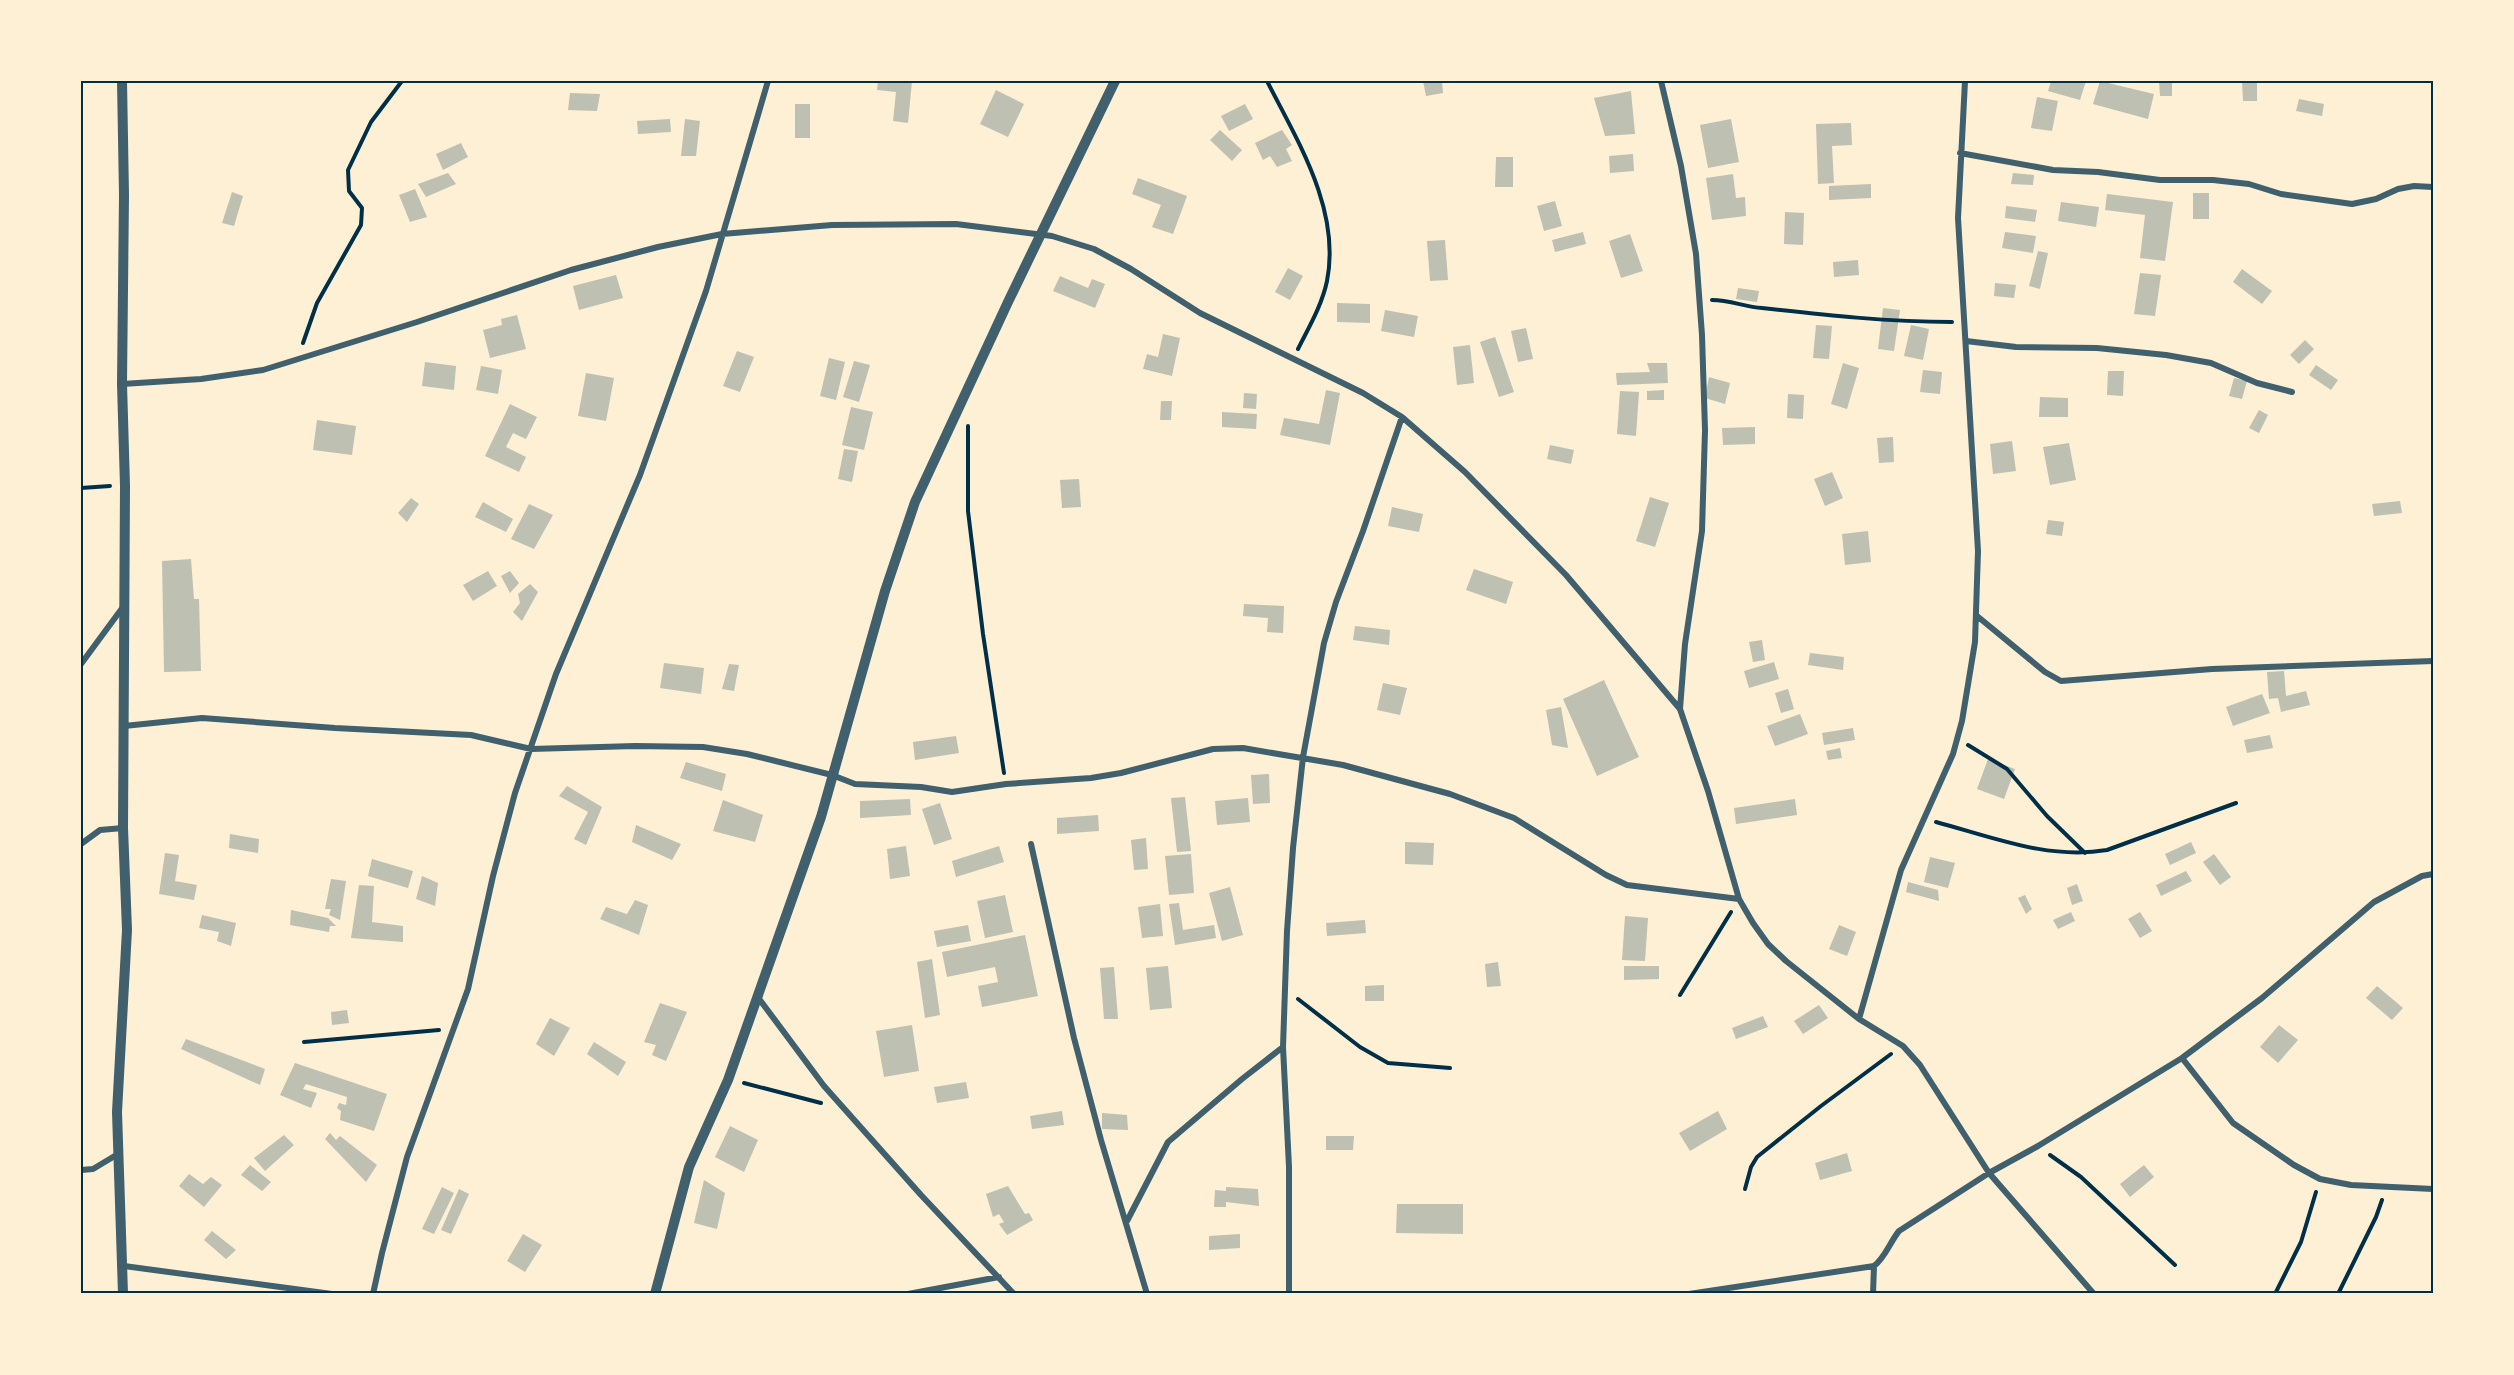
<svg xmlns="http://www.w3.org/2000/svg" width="2514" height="1375" font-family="Ubuntu,sans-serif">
	<rect width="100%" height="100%" fill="#fdf0d5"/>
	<path fill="#bec0b2" d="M878,81H912L908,123L893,121L896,92L877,90Z
		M1423,81H1442L1443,93L1426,96Z
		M2051,81H2086L2080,100L2048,91Z
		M2100,81L2154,94L2148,119L2093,104Z
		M2159,81H2172V96H2160Z
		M2242,81H2257V101H2243Z
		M996,90L1024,104L1008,137L980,124Z
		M1631,91L1635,134L1605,136L1594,98Z
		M570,93L600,94L597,111L568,110Z
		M2037,97L2058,101L2052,131L2031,128Z
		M2299,99L2324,104L2322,116L2296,111Z
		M795,104H810V138H795Z
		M1245,104L1253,119L1229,131L1221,116Z
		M670,119L671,132L638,134L637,121Z
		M685,119L700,121L696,156H681Z
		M1731,119L1739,162L1708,168L1700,125Z
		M1851,123L1852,145L1832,146L1834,183L1818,184L1816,124Z
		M1220,130L1242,150L1232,161L1210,140Z
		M1282,130L1292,145L1286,149L1292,161L1277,167L1270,156L1263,160L1255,143Z
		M461,143L468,157L443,170L436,154Z
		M1633,154L1634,171L1610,173L1609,156Z
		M1496,157H1513V187H1495Z
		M448,173L456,184L426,197L418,184Z
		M2013,173L2034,175L2033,185L2011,184Z
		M1733,174L1736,198L1745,197L1746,216L1712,220L1706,178Z
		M1138,178L1187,196L1173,234L1152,227L1161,205L1132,194Z
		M1871,184V198L1829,200V186Z
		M415,189L427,217L410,222L399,195Z
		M232,192L243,196L234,226L222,223Z
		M2193,193H2209V219H2193Z
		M2107,194L2173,202L2165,261L2140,258L2145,215L2105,210Z
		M1555,201L1562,226L1544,231L1537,206Z
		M2061,202L2099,207L2096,227L2058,221Z
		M2006,206L2037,210L2035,222L2005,218Z
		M1785,212L1804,213L1803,245L1784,244Z
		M1583,232L1586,244L1555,252L1552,240Z
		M2005,232L2036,236L2033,253L2002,248Z
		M1630,234L1643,271L1621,278L1609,241Z
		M1445,240L1448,280L1430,281L1427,241Z
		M2038,251L2048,253L2040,289L2029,286Z
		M1858,260L1859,275L1834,277L1833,262Z
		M1288,268L1303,276L1290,300L1275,292Z
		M2242,269L2272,291L2262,304L2233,282Z
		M2140,273L2161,275L2155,316L2134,314Z
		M616,275L623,298L579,310L573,286Z
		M1060,276L1088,288L1092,279L1105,284L1095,308L1053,291Z
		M1995,283L2016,285L2014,298L1994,296Z
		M1738,288L1759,291L1757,302L1736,299Z
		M1337,303L1370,304V323L1337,322Z
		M1883,308L1900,310L1894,351L1878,349Z
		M1385,310L1418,316L1414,337L1381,331Z
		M517,315L526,349L490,358L483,330L502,325L501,319Z
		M1816,325L1832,326L1829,359L1813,358Z
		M1911,325L1929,329L1923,360L1904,356Z
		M1526,328L1533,359L1518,362L1511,331Z
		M1163,334L1180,338L1172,376L1143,369L1147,354L1158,357Z
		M1495,337L1514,392L1499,397L1480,342Z
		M2305,340L2314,349L2299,364L2290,355Z
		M1470,345L1474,383L1457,385L1453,347Z
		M737,351L754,357L740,392L723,386Z
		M829,358L845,362L836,400L820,396Z
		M854,361L870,365L859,402L843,397Z
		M425,362L456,366L454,390L422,386Z
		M1647,363H1667L1668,383L1617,385L1616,373L1650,372Z
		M1843,363L1859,368L1847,409L1831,404Z
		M2316,365L2338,380L2331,390L2309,375Z
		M481,366L502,370L498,394L476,390Z
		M1923,370L1942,372L1940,394L1920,392Z
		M2108,371H2124L2123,396L2107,395Z
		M586,373L614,378L606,421L578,416Z
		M1709,377L1730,383L1725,404L1705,398Z
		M2234,378L2247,381L2242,399L2229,396Z
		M1326,390L1340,393L1330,445L1280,435L1284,418L1319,424Z
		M1664,390V400H1647V391Z
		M1620,391L1639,392L1636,436L1617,434Z
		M1244,393L1257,394L1256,409L1243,408Z
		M1788,394L1804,395L1803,419L1787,418Z
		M2040,397L2068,398V417H2039Z
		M1161,401H1172L1171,420H1160Z
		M510,404L537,417L526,439L513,433L506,447L526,457L519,472L485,456Z
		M851,407L873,412L864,450L842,445Z
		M2259,410L2268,415L2259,433L2249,428Z
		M1222,412L1257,414L1256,429L1222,427Z
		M317,420L356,426L352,455L313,450Z
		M1755,427V444L1723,445L1722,428Z
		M1893,437L1894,462L1879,463L1877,438Z
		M2012,441L2016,471L1993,474L1990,444Z
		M2069,443L2076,480L2050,485L2043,447Z
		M1550,445L1574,450L1571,464L1547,459Z
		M844,449L858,451L852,482L838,479Z
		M1832,472L1843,498L1825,506L1814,479Z
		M1079,479L1081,507L1062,508L1060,480Z
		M1650,497L1669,503L1655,547L1636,541Z
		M411,498L419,504L407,522L398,513Z
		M2400,501L2402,513L2374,516L2372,504Z
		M483,502L513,519L506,532L475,517Z
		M529,504L553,515L534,549L511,539Z
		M1392,507L1423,514L1419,532L1388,526Z
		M2048,520L2064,522L2062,536L2046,534Z
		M1868,531L1871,562L1845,565L1842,534Z
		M191,559L194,599H199L201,671L164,672L162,561Z
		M1474,569L1513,582L1506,604L1466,590Z
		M488,571L497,586L473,601L463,585Z
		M510,571L519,583L510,593L501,576Z
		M530,584L538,592L522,621L513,612L520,603L518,594Z
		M1244,604L1284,606L1283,633L1267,632L1268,618L1243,616Z
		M1355,626L1390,630L1389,645L1353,640Z
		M1762,640L1765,660L1753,662L1749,642Z
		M1810,653L1844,657L1843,670L1808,665Z
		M1774,662L1779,679L1749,688L1744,671Z
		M664,663L704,668L701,694L660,688Z
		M729,664L739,665L734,691L722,689Z
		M2284,671L2286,696L2306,691L2310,705L2281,712L2278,698L2269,699L2267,672Z
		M1604,680L1639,757L1597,776L1563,699Z
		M1383,683L1407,688L1400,715L1377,710Z
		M1788,689L1794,709L1781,713L1775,693Z
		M2262,694L2270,713L2233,726L2226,707Z
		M1561,707L1568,748L1552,745L1546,710Z
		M1800,714L1808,734L1775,746L1767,726Z
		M1853,728L1855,740L1824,745L1822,733Z
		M2270,735L2273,748L2247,753L2244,740Z
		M956,736L959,753L915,760L913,742Z
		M1840,748L1842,758L1828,760L1826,751Z
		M1988,759L2015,769L2004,799L1977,789Z
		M686,762L726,774L722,791L680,778Z
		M1269,774L1270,803L1253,804L1251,775Z
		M567,786L602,807L586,845L574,839L588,812L559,796Z
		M1185,797L1191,851L1177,852L1171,798Z
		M1248,798L1250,822L1217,825L1215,801Z
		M910,799L911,815L860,818V801Z
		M1795,799L1797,815L1736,824L1734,808Z
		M723,800L763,815L755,842L713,831Z
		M940,803L952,839L934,845L922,809Z
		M1098,815L1099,831L1057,834V818Z
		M636,825L681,844L672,860L632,842Z
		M230,834L259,839L258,853L229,848Z
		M1146,838L1148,869L1134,870L1131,840Z
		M1405,842L1434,843L1433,865L1405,864Z
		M2191,842L2196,853L2170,865L2165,854Z
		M906,846L910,876L890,879L887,849Z
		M999,846L1004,862L956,877L952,861Z
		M165,853L179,855L175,881L197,885L194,900L159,894Z
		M1191,854L1194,893L1169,895L1165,856Z
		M2214,854L2231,877L2220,885L2203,862Z
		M1930,857L1955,863L1948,888L1924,882Z
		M372,859L413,871L408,888L368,876Z
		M2186,871L2192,881L2161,896L2156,885Z
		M422,876L438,883L435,906L416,899Z
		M331,879L346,881L340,920L329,915L331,909H325Z
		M1908,882L1938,890L1939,901L1906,892Z
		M2077,884L2083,901L2072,905L2067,888Z
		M359,885L374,886L372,922L403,926V942L351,938Z
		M1230,887L1243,935L1222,941L1209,893Z
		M1005,895L1013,932L985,938L977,901Z
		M2025,895L2032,909L2026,914L2018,898Z
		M635,900L648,905L639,935L600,919L606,907L627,914Z
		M1179,903L1183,930L1214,925L1216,938L1175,945L1169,904Z
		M1160,904L1163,936L1142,938L1138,907Z
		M291,910L328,918L336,926H330L329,932L290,925Z
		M2071,912L2075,921L2058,929L2053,920Z
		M2140,912L2152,931L2140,938L2128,919Z
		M202,915L236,923L231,946L217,941L219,932L199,928Z
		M1625,916L1648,918L1645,961L1622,960Z
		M1365,920L1366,933L1327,936L1326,923Z
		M968,925L971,941L937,947L934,931Z
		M1839,925L1856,932L1847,956L1829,949Z
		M1025,935L1038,996L982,1007L978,986L998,982L995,967L947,977L942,952Z
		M932,959L940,1015L925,1018L917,962Z
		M1498,962L1501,986L1487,987L1485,964Z
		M1168,966L1172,1008L1150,1010L1146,968Z
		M1624,966H1659V979L1624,980Z
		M1114,967L1118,1019H1104L1100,968Z
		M1384,985V1001H1365V986Z
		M2377,986L2403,1008L2392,1020L2366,998Z
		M660,1003L687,1012L666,1061L652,1055L656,1045L644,1042Z
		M1819,1005L1828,1018L1803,1034L1794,1021Z
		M347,1010L349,1023L332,1025L331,1012Z
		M1763,1016L1768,1027L1736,1039L1732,1028Z
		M550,1018L570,1028L554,1056L536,1044Z
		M912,1025L919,1071L884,1077L876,1031Z
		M2279,1025L2298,1040L2278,1063L2260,1047Z
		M186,1039L265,1069L260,1085L181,1049Z
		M594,1042L626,1062L618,1076L587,1054Z
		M295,1063L387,1094L374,1131L340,1120L341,1111L337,1108L339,1103L346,1105L347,1097L306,1084L303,1089L317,1093L311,1108L280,1095Z
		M966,1082L969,1098L937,1103L934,1087Z
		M1062,1111L1064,1125L1032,1129L1030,1116Z
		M1718,1111L1727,1129L1690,1151L1679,1133Z
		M1102,1113L1127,1115L1128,1130L1102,1129Z
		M730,1126L758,1140L744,1172L715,1157Z
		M330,1133L336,1140L340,1136L377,1165L366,1182L325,1139Z
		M284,1135L294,1145L265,1171L254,1158Z
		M1326,1136H1354L1353,1150H1326Z
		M1847,1153L1852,1171L1820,1180L1815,1163Z
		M250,1165L271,1182L262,1191L241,1175Z
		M2144,1165L2154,1177L2130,1197L2120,1184Z
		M189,1174L203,1184L211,1177L222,1185L204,1207L179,1186Z
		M704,1180L725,1193L717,1229L694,1223Z
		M1008,1186L1025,1214L1029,1213L1033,1220L1007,1235L999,1224L1004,1222L999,1214L993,1217L986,1194Z
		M442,1187L454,1193L434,1234L422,1229Z
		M1226,1187L1258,1189L1259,1206L1226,1202V1207H1214L1215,1190L1226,1191Z
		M459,1189L469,1194L451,1234L441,1230Z
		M1397,1204H1463V1234L1396,1233Z
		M212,1231L236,1250L226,1259L204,1240Z
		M523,1234L542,1245L525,1272L507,1261Z
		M1240,1234V1248L1209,1250V1236Z"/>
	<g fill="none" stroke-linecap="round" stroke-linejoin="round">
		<path stroke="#003049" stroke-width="4" d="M1267,81C1298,142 1341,210 1327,281C1322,305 1309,327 1298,349
			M1712,300C1730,300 1745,307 1762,308C1825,315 1888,322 1952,322
			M303,343L317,303L361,225L362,208L349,191L348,170L371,122L402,81
			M968,426V511L983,634L1004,773
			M81,488L110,486
			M1968,745L2007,769L2047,816L2085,853
			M1936,822C1992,837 2048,860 2107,850L2236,803
			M1680,995L1731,912
			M1298,999L1360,1047L1388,1063L1450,1068
			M304,1042L439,1030
			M744,1083L821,1103
			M2050,1155L2081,1177L2175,1265
			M1745,1189L1751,1167L1757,1157L1821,1106L1891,1054
			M2275,1294L2301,1242L2316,1192
			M2338,1294L2376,1217L2382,1200"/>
		<path stroke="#3f606c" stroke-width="6" d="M1661,81L1681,166L1696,254L1702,335L1705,430L1702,531L1685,644L1680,709
			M1960,153L2053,170L2098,172L2160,180H2213L2249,184L2281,194L2352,204L2376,199L2398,189L2414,186L2433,187
			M1966,341L2016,347L2097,348L2166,355L2211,363L2257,383L2292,392
			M122,384L201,379L263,370L417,322L571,270L658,247L722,234L832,225L956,224L1052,236L1094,249L1131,269L1200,313L1363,393L1402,417L1465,472L1566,575L1680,709L1708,791L1739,899L1753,923L1768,944L1786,961L1859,1019L1903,1046L1920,1065L1989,1173L2094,1294
			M1977,616L2045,672L2061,681L2212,669L2433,661
			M81,664L123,607
			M124,726L202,718L335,728L471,735L531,749L635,746L703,747L747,754L832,775L855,784L921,787L952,792L1006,784L1091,778L1121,773L1213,749L1243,748L1343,765L1450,794L1514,818L1606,875L1627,885L1739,899
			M81,844L100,830L123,828
			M1031,844L1074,1038L1101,1140L1147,1294
			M757,996L824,1086L921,1195L1014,1294
			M1859,1019L1901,870L1953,754L1962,721L1975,642L1978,551L1958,218L1965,81
			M2182,1058L2233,1123L2294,1165L2320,1179L2351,1185L2433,1189
			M81,1170L93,1169L118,1154
			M1127,1221L1168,1142L1242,1079L1283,1047
			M124,1266L332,1294
			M373,1294L382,1253L407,1157L468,989L493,876L515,793L556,674L640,475L706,291L768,81
			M908,1294L999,1277
			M1289,1294V1167L1283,1047L1287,931L1293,848L1303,757L1324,643L1336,602L1363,531L1402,417
			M1689,1294L1874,1266C1885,1258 1890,1242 1899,1231L1989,1173L2038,1146L2182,1058L2262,998L2374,902L2422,876L2433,874
			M1873,1294L1874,1266"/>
		<path stroke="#3f606c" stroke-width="10" d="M122,81L124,195L122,384L125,486L123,828L127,930L117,1112L123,1294
			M655,1294L689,1167L728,1080L821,817L885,591L915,502L1008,302L1115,81"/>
	</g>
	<rect width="2514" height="1375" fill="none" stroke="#fdf0d5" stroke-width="165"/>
	<rect x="82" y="82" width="2350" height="1210" fill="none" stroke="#003049" stroke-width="2"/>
</svg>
